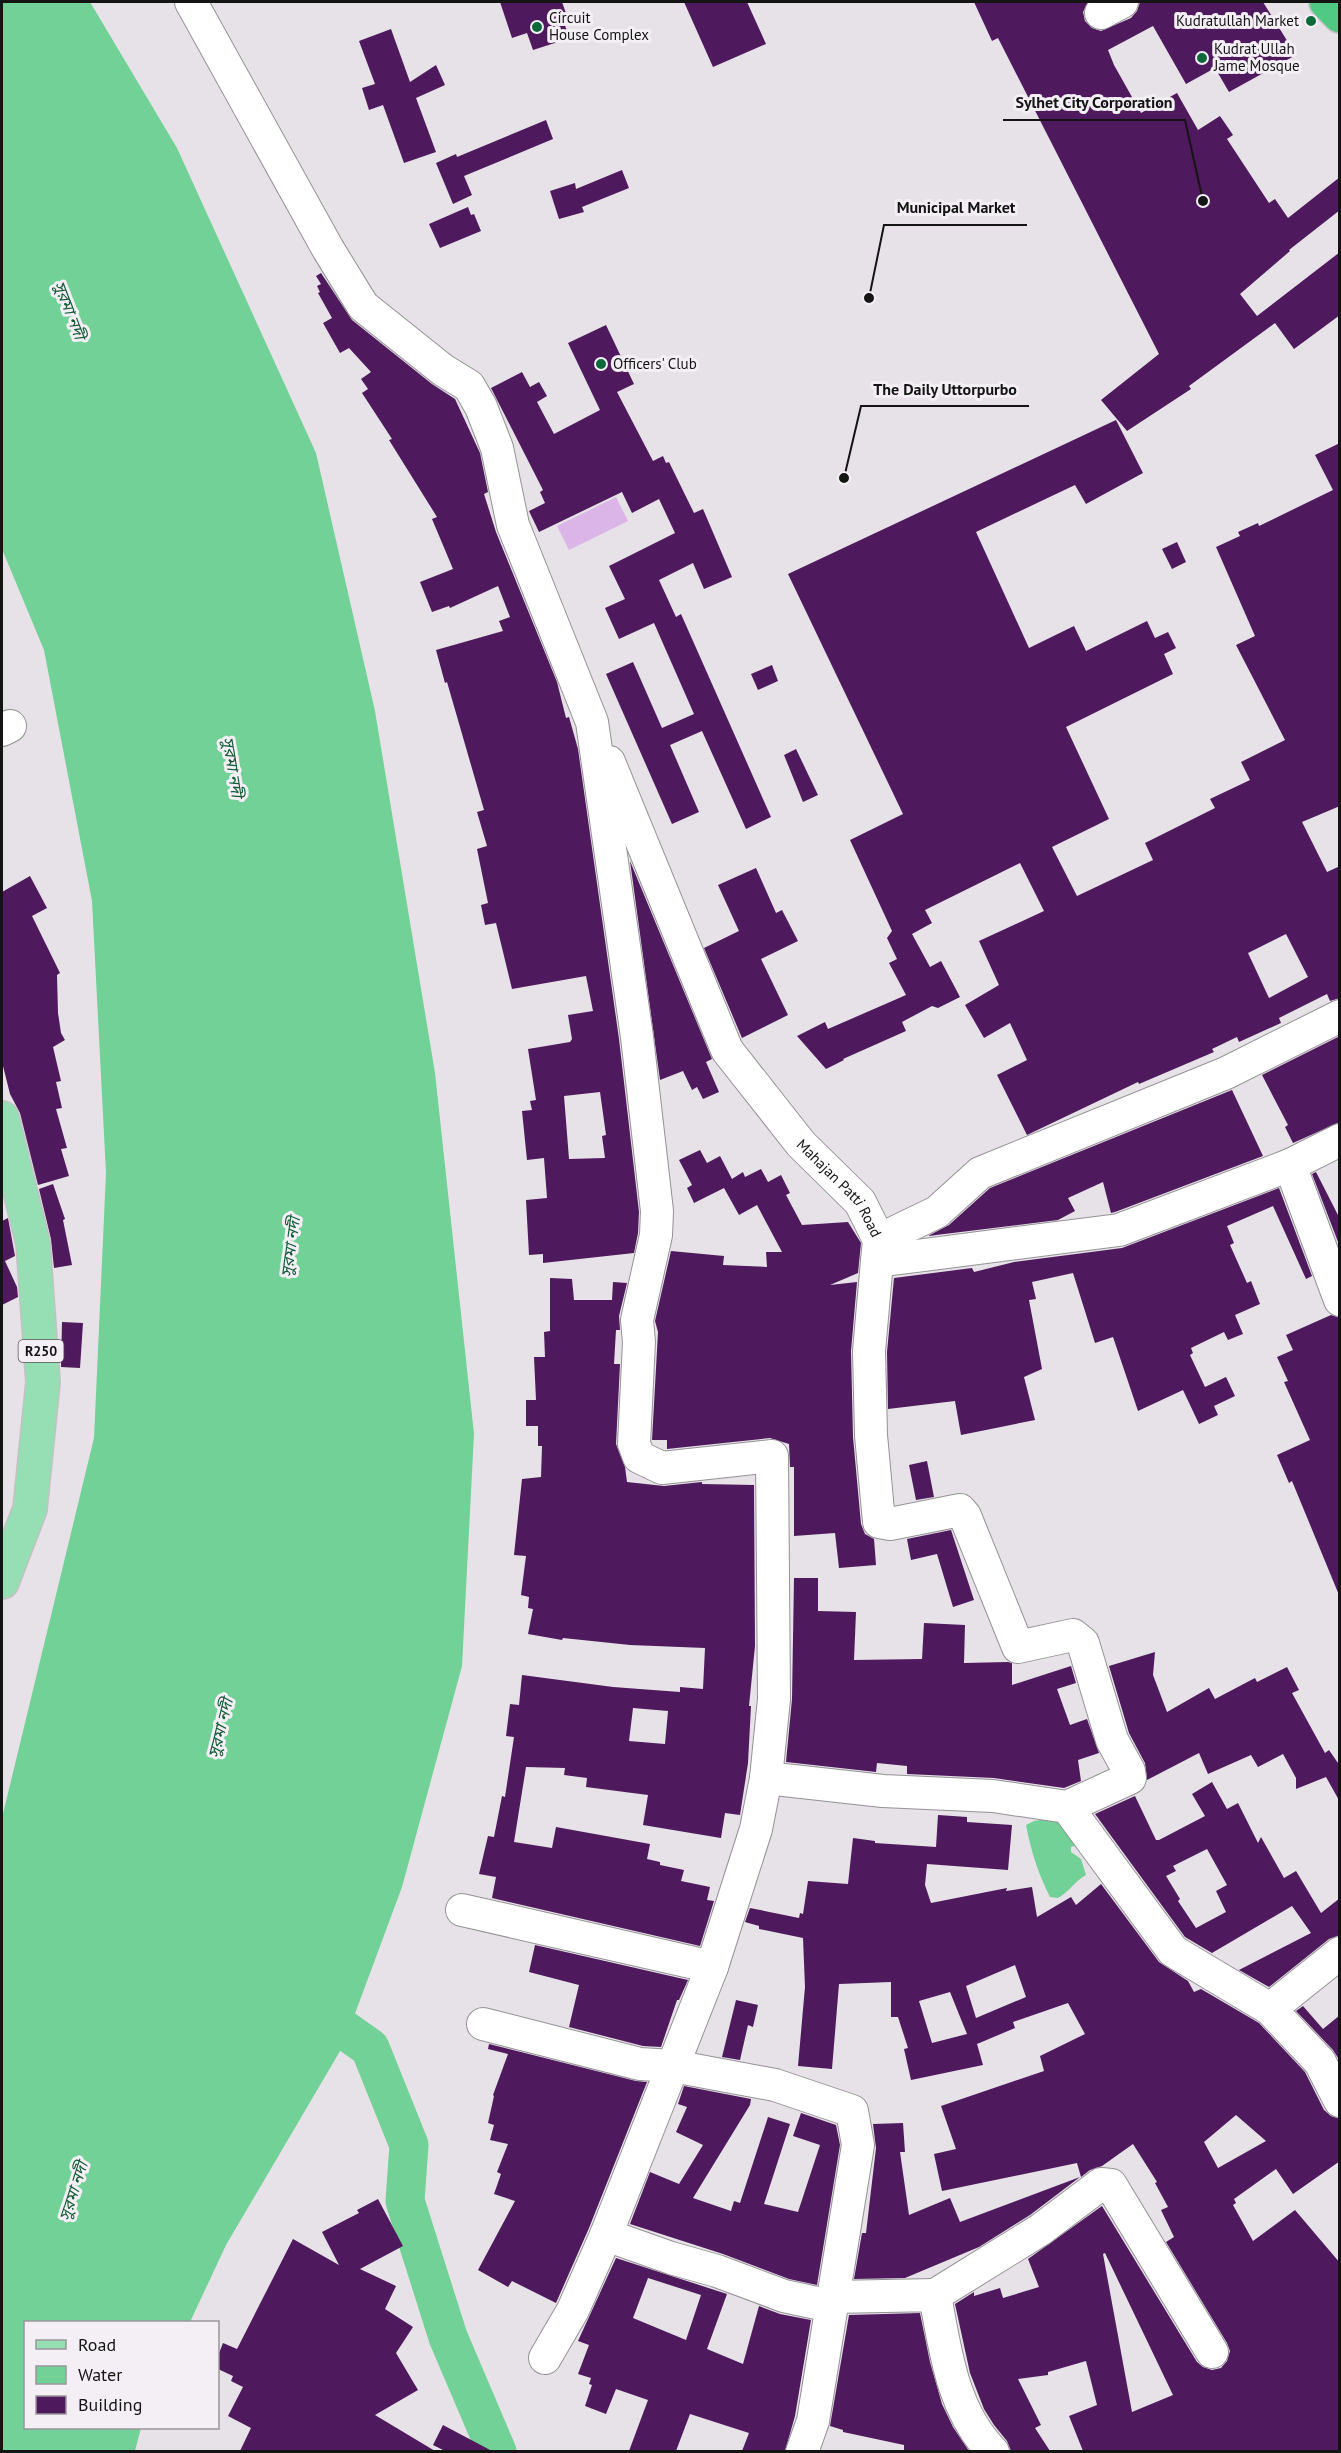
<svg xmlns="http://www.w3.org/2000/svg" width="1341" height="2453" font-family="'PT Sans','Noto Sans Bengali',sans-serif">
	<rect width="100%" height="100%" fill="#e6e2e7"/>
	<path fill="#dcb5e8" d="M616,497L628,521L569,550L557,526Z"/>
	<path fill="#71d197" d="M2,2H90L177,148L316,453L375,711L435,1073L474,1434L462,1666L402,1887L343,2046L226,2245L190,2322H26V2428H141L135,2451H2V1818L94,1438L106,1173L92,901L44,650L2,549Z
		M1046,1819L1069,1820L1081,1844L1071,1847V1852L1081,1859L1086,1875C1075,1881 1069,1892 1058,1898L1050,1897C1038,1873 1031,1851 1026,1825L1034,1821Z"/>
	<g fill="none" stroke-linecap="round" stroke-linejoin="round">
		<path stroke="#71d197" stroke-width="39" d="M305,2002L370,2048L409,2145L405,2201L448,2337L497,2452"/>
	</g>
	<path fill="#4f195e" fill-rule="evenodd" d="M500,2H562L569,22L564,23L567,31L556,35L558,42L533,50L527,33L512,38Z
		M684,2H747L766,44L713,67Z
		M974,2H1088L1083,12L1085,21L1092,28L1101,31L1131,18L1137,11L1140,2H1263L1296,55L1229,92L1215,68L1186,84L1153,26L1108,50L1114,65L1141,113L1177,93L1198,130L1220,116L1233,135L1227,139L1269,203L1275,199L1288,218L1340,177V210L1289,250L1290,251L1240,294L1257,316L1340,252V315L1294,349L1275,323L1189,386L1191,389L1127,431L1101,400L1159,354L998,38L992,41Z
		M391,29L410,82L436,65L445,85L416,98L436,152L404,163L383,105L369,110L362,88L375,84L359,41Z
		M546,120L553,139L464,176L472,195L453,204L436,163L456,154L457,157Z
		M622,170L629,188L582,207L584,212L559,219L550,191L575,183L576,189Z
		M468,207L471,215L474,214L481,231L440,248L429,224Z
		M321,273L352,320L432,384L455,399L480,453L488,492L484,494L496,532L557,682L566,718L569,717L578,749L619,1039L639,1212L638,1233L634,1253L543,1263V1254L529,1255L526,1200L547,1198L544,1158L527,1160L522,1111L532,1110L530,1101L536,1100L528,1049L570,1042L572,1039L568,1015L593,1011L586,976L512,989L496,923L485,925L481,905L488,903L477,849L487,846L477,812L484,810L447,682L445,683L436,650L503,631L499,621L510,617L498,586L450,608L449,606L432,612L420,582L453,569L432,519L437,517L389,440L392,439L362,393L368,389L361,379L371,372L349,348L340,353L323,323L332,318L318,293L320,292L317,286L321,284L316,276ZM600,1092L606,1135L602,1136L605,1158L569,1159L564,1096Z
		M606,325L634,384L617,392L653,461L663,456L666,463L669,462L694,513L703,509L732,577L704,589L693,563L659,580L676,617L681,614L771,817L746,829L702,731L670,745L699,812L672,824L606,674L633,662L662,728L694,714L654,623L619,639L605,608L625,599L609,566L675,533L659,499L632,513L622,492L539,532L529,511L545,503L540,492L543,490L491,388L522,372L530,387L539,382L547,396L537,402L554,434L600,410L568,343Z
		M1116,420L1143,473L1086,504L1075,485L976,532L1029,648L1074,626L1086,651L1147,621L1155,638L1168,632L1176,648L1164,654L1173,674L1066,727L1109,819L1052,847L1077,896L1153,860L1145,843L1215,808L1210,799L1250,780L1241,762L1285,740L1236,645L1255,636L1216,547L1240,536L1238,532L1258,523L1259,526L1333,490L1315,455L1340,443V806L1302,822L1327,872L1340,866V998L1330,1001L1327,994L1279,1018L1281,1023L1239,1042L1237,1037L1212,1049L1214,1052L1139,1084L1138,1082L1027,1135L997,1075L1027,1060L1010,1023L984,1038L965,1005L999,985L979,941L1044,911L1020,863L925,910L932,923L912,934L930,967L941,961L960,997L938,1008L932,1006L902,1022L906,1031L843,1059L844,1060L826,1069L797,1036L825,1022L828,1029L906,995L889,963L897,959L887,938L892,931L850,840L903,814L788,574ZM1286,934L1308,977L1269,998L1248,953Z
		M1177,542L1186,562L1172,569L1162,549Z
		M772,665L778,681L758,690L751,674Z
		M796,749L818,795L803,802L784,755Z
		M630,861L712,1059L706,1062L719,1092L703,1099L697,1087L692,1090L683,1071L660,1080Z
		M756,868L776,913L782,910L798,941L761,959L788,1015L742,1038L704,948L739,931L718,885Z
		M30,876L47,908L32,916L60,973L57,975L58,1013L61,1033L65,1040L53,1047L61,1081L56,1082L62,1108L56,1109L67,1148L61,1149L69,1176L38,1185L20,1113L10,1094L2,1062V892Z
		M1340,1036V1122L1293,1143L1285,1127L1288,1125L1262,1075Z
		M1232,1090L1263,1156L1115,1212L1111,1213L1103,1182L1068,1198L1075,1211L1058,1220L928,1236L949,1225L990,1188Z
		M700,1150L707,1163L720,1156L732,1179L743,1172L745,1177L761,1169L768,1182L781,1175L790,1193L786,1195L802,1225L848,1222L861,1243L858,1273L830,1285L857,1282L851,1351L853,1437L861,1524L865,1534L874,1539L876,1565L839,1568L835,1533L794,1536V1467H790L789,1444L770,1438L667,1449V1440H652L658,1332L655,1321L671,1251L724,1256L723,1265L767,1267L766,1252H782L757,1205L739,1215L724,1188L694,1203L687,1188L692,1185L679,1160Z
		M1316,1172L1340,1219V1247L1312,1174Z
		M53,1184L65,1219L63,1220L72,1265L54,1268L51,1239L39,1189Z
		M1279,1188L1312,1276L1306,1279L1273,1206L1227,1226L1234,1243L1230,1245L1247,1283L1251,1281L1260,1304L1235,1315L1243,1334L1228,1340L1224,1332L1191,1348L1193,1353L1190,1355L1205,1387L1226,1377L1235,1396L1214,1406L1218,1415L1199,1424L1183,1390L1138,1411L1113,1337L1095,1343L1073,1273L1032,1282L1036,1299L1029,1300L1042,1369L1024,1377L1035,1420L961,1435L955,1401L888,1409L887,1352L894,1278L972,1268L974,1272L1014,1262L1122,1248Z
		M8,1218L15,1256L5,1261L17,1287L18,1297L2,1305V1221Z
		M550,1278L572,1279L574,1300H612L613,1282L627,1283L619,1316L620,1330H616L614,1364H620L616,1444L625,1467L627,1482L664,1486L702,1482V1484L754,1485L755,1646L749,1706H751L748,1763L740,1815L725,1813L721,1838L643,1825L648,1795L586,1787L587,1778L564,1775L565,1768L526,1767L514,1842L552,1848L556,1827L650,1844L647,1859L660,1862V1865L684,1870L681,1881L710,1887L707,1900L714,1901L700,1946L492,1898L496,1877L479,1874L488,1836L494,1837L502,1796L505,1797L514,1737L506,1736L510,1704L519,1705L522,1675L613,1687L680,1692V1687L703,1689L705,1648L630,1645L563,1638L562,1640L528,1634L533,1609L528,1608L529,1597L521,1595L526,1556L514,1555L522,1479L541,1477L542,1446H538V1426H526V1400H536L534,1357H545L544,1332L550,1331ZM633,1708L668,1711L665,1744L629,1741Z
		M1331,1315L1340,1318L1339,1595L1292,1481L1289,1483L1277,1455L1310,1440L1284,1382L1288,1381L1277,1357L1293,1350L1286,1335Z
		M62,1322L83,1323L80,1368L61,1367Z
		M927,1461L934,1497L916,1500L909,1465Z
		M951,1530L974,1600L953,1607L937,1554L911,1560L907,1539Z
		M794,1578H818V1611L856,1612L854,1660L922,1659L924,1623L965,1625L964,1663L1008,1662L1012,1663V1685L1071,1666L1076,1683L1057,1689L1070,1725L1087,1719L1099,1753L1078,1760L1081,1781L1064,1788L994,1778L907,1774V1766L877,1763L876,1772L786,1762L792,1699Z
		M1155,1652L1153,1675L1167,1712L1209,1688L1215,1699L1255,1678L1257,1682L1287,1667L1299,1690L1292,1693L1325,1753L1329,1750L1340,1766V1802L1326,1777L1296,1789V1778L1283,1754L1258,1767L1251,1755L1208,1774L1199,1753L1147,1780L1145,1763L1129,1733L1109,1666Z
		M1212,1782L1227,1809L1238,1803L1258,1843L1261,1837L1284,1878L1296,1871L1321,1913L1340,1898V1935L1329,1939L1269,1987L1239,1970L1311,1933L1292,1906L1212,1953L1185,1937L1095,1814L1135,1796L1156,1840H1159L1205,1816L1192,1794ZM1207,1849L1227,1885L1216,1891L1226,1912L1196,1928L1178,1901L1180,1899L1166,1876L1176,1871L1173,1866Z
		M938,1815L967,1817V1822L1012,1825L1008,1870L927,1864L925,1885L931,1903L1007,1888L1006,1891L1032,1887L1037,1917L1071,1897L1076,1905L1101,1884L1159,1962L1188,1981L1194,1992L1201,1989L1259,2023L1305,2072L1324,2110L1331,2116L1340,2119V2161L1293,2194L1276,2169L1234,2199L1236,2203L1233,2205L1253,2241L1295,2210L1340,2263V2451H1083L1069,2416L1097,2405L1086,2361L1048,2372V2375L1018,2379L1041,2425L1035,2428L1050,2451H1011L1007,2441L994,2425L984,2409L970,2373L955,2304L974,2292V2296L1000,2288L1003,2298L1039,2287L1028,2259L1102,2206L1197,2362L1203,2367L1212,2370L1221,2368L1227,2361L1230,2351L1227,2343L1166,2242L1174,2237L1161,2210L1168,2207L1155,2183L1157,2182L1133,2144L1102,2166L1090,2170L1081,2177L1077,2163L942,2191L934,2154L956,2149L941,2106L1044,2071L1040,2056L1085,2034L1068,2003L1013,2022L1015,2028L977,2044L983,2065L911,2080L904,2049L908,2048L898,2017H891V1982L839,1984L832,2069L798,2066L805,1987L803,1938L759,1929V1926L745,1922L750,1908L799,1918L800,1913L803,1914L808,1881L848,1884L853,1838L875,1841V1843L936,1847ZM1015,1965L1026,1997L976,2018L966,1986ZM950,1992L967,2034L932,2043L919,2001ZM1236,2115L1266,2141L1218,2168L1204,2142ZM1105,2253L1173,2395L1132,2412L1103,2254Z
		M535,1945L688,1980L679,2000H677L661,2047L643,2046L569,2027L579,1985L529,1972Z
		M736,2000L758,2005L753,2027L748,2025L740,2060L722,2057Z
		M1303,2006L1323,2029L1340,2015V2061L1333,2050L1296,2011Z
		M489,2044L636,2081L647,2082L589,2228L556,2303L512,2281L508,2287L478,2270L515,2201L494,2194L501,2174L497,2172L508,2144L490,2140L494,2125L488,2123L494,2096L493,2095L508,2054L488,2049Z
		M684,2086L751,2099L750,2105L693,2198L731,2211L734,2201L740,2203L768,2117L790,2124L764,2204L798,2212L820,2145L793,2136L801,2113L836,2125L840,2145L817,2285L789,2279L723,2254L630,2224L650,2172L679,2184L703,2145L676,2132L687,2107L678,2104Z
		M903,2123L905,2152H900L909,2215L950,2198L960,2222L1080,2177L1030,2215L979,2247L905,2278L854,2279L862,2233H866L876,2148L873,2124Z
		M378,2199L403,2246L360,2269L396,2286L385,2309L413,2327L396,2353L418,2390L375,2415L435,2451H240L251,2428L228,2416L243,2387L231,2381L233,2376L218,2369V2356L223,2343L237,2349L293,2239L339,2265L322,2232L359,2213L357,2210Z
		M616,2258L727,2294L707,2349L743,2364L759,2306L780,2314L811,2320L795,2416L785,2451H742L749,2433L690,2414L676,2451H629L648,2400L616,2389L606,2414L585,2406L592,2385L589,2384L591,2378L578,2374L589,2345L578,2341ZM648,2278L701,2295L686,2340L633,2318Z
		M920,2313L930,2362L942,2404L953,2427L969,2451H904V2445L843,2432V2430L830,2426L849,2315Z
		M443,2425L492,2451H445L433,2445Z"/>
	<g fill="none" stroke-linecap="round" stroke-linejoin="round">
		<defs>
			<g id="minor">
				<path d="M191,2L328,249L363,306L443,370L469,386L481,407L497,448L513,525L592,722L637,1037L657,1211L656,1235L637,1320L639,1342L634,1444L639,1457L662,1468L772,1456L774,1699L766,1778L756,1829L712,1967L606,2235L573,2310L545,2358"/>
				<path d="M1101,13L1122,2"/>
				<path d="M2,730L10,726"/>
				<path id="s1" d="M609,762L727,1050L801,1144L860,1202L879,1240L877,1261L1119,1230L1290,1165L1340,1140"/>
				<path d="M1290,1165L1340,1300"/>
				<path d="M879,1240L937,1212L980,1173L1226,1073L1340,1016"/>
				<path d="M877,1261L869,1351L871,1435L879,1522L890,1524L960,1510L965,1516L1018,1647L1073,1635L1083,1643L1112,1740L1129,1771L1130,1778L1067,1807"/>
				<path d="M766,1778L883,1791L993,1796L1067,1807L1173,1951L1270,2009L1320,2062L1340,2101"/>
				<path d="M462,1910L712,1967"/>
				<path d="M1270,2009L1340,1953"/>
				<path d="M483,2024L640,2064L673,2066L775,2085L852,2111L858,2145L813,2421L802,2452"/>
				<path d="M606,2235L671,2258L717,2271L784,2296L831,2306"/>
				<path d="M935,2295L1040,2230L1101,2184L1111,2185L1212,2352"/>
				<path d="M833,2297L935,2295C945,2349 952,2411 993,2452"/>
			</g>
			<path id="major" d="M2,1118L33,1243L43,1382L30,1509L2,1582"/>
			<path id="highway" d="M1326,2L1340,16"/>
		</defs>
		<use href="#minor" stroke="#959296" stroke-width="34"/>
		<use href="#major" stroke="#c2c2c2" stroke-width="36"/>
		<use href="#highway" stroke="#c2c2c2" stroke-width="36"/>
		<use href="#minor" stroke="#fff" stroke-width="32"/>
		<use href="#major" stroke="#96dfb5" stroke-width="33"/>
		<use href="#highway" stroke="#50c984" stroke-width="33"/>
	</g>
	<g fill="#0d693c" stroke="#f3eff4" stroke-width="2">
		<circle cx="1311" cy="21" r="6"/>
		<circle cx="537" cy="27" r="6"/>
		<circle cx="1202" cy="58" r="6"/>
		<circle cx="601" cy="364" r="6"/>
	</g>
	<g text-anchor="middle" stroke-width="6" stroke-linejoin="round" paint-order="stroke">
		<rect fill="#f3eff4" stroke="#585658" stroke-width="1.5" x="18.5" y="1340" width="45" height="22" rx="4.5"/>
		<g font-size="14" font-weight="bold" fill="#151415">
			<text x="41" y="1356">R250</text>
		</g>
		<g font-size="15" fill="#151415" stroke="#f3eff4" text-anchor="start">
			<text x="549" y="23">Circuit<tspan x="549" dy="17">House Complex</tspan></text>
			<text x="1299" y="26" text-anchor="end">Kudratullah Market</text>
			<text x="1214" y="54">Kudrat Ullah<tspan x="1214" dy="17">Jame Mosque</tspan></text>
			<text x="613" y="369">Officers' Club</text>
		</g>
		<g font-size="15" fill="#151415" stroke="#f3eff4">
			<text dy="5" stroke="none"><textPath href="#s1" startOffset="490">Mahajan Patti Road</textPath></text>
		</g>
		<g font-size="16" font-style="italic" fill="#125a35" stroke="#f3eff4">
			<text transform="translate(70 310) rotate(69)" y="6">সুরমা নদী</text>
			<text transform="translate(233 767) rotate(81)" y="6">সুরমা নদী</text>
			<text transform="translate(290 1247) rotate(-82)" y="6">সুরমা নদী</text>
			<text transform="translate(220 1728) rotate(-76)" y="6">সুরমা নদী</text>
			<text transform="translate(73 2191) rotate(-72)" y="6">সুরমা নদী</text>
		</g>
	</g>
	<path fill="none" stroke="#151415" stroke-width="2" d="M1203 201L1185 120H1003M869 298L884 225H1027M844 478L861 406H1029"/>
	<g fill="#151415" stroke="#f3eff4" stroke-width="2">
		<circle cx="1203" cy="201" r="6"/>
		<circle cx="869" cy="298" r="6"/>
		<circle cx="844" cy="478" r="6"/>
	</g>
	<g font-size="16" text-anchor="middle" font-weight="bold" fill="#151415" stroke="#f3eff4" stroke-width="6" stroke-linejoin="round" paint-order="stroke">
		<text x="1094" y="108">Sylhet City Corporation</text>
		<text x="956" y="213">Municipal Market</text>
		<text x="945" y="395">The Daily Uttorpurbo</text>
	</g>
	<rect width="1341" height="2453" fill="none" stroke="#151415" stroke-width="6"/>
	<rect x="24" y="2321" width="195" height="108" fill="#f3eff4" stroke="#9a979b" stroke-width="1.5"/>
	<rect x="36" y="2340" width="30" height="9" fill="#96dfb5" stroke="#9a979b" stroke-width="1.5"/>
	<text x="78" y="2351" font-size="18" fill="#151415">Road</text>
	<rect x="36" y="2366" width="30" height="18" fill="#71d197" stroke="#9a979b" stroke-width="1.5"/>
	<text x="78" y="2381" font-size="18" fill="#151415">Water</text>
	<rect x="36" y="2396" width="30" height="18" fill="#4f195e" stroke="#9a979b" stroke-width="1.5"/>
	<text x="78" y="2411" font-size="18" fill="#151415">Building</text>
</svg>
